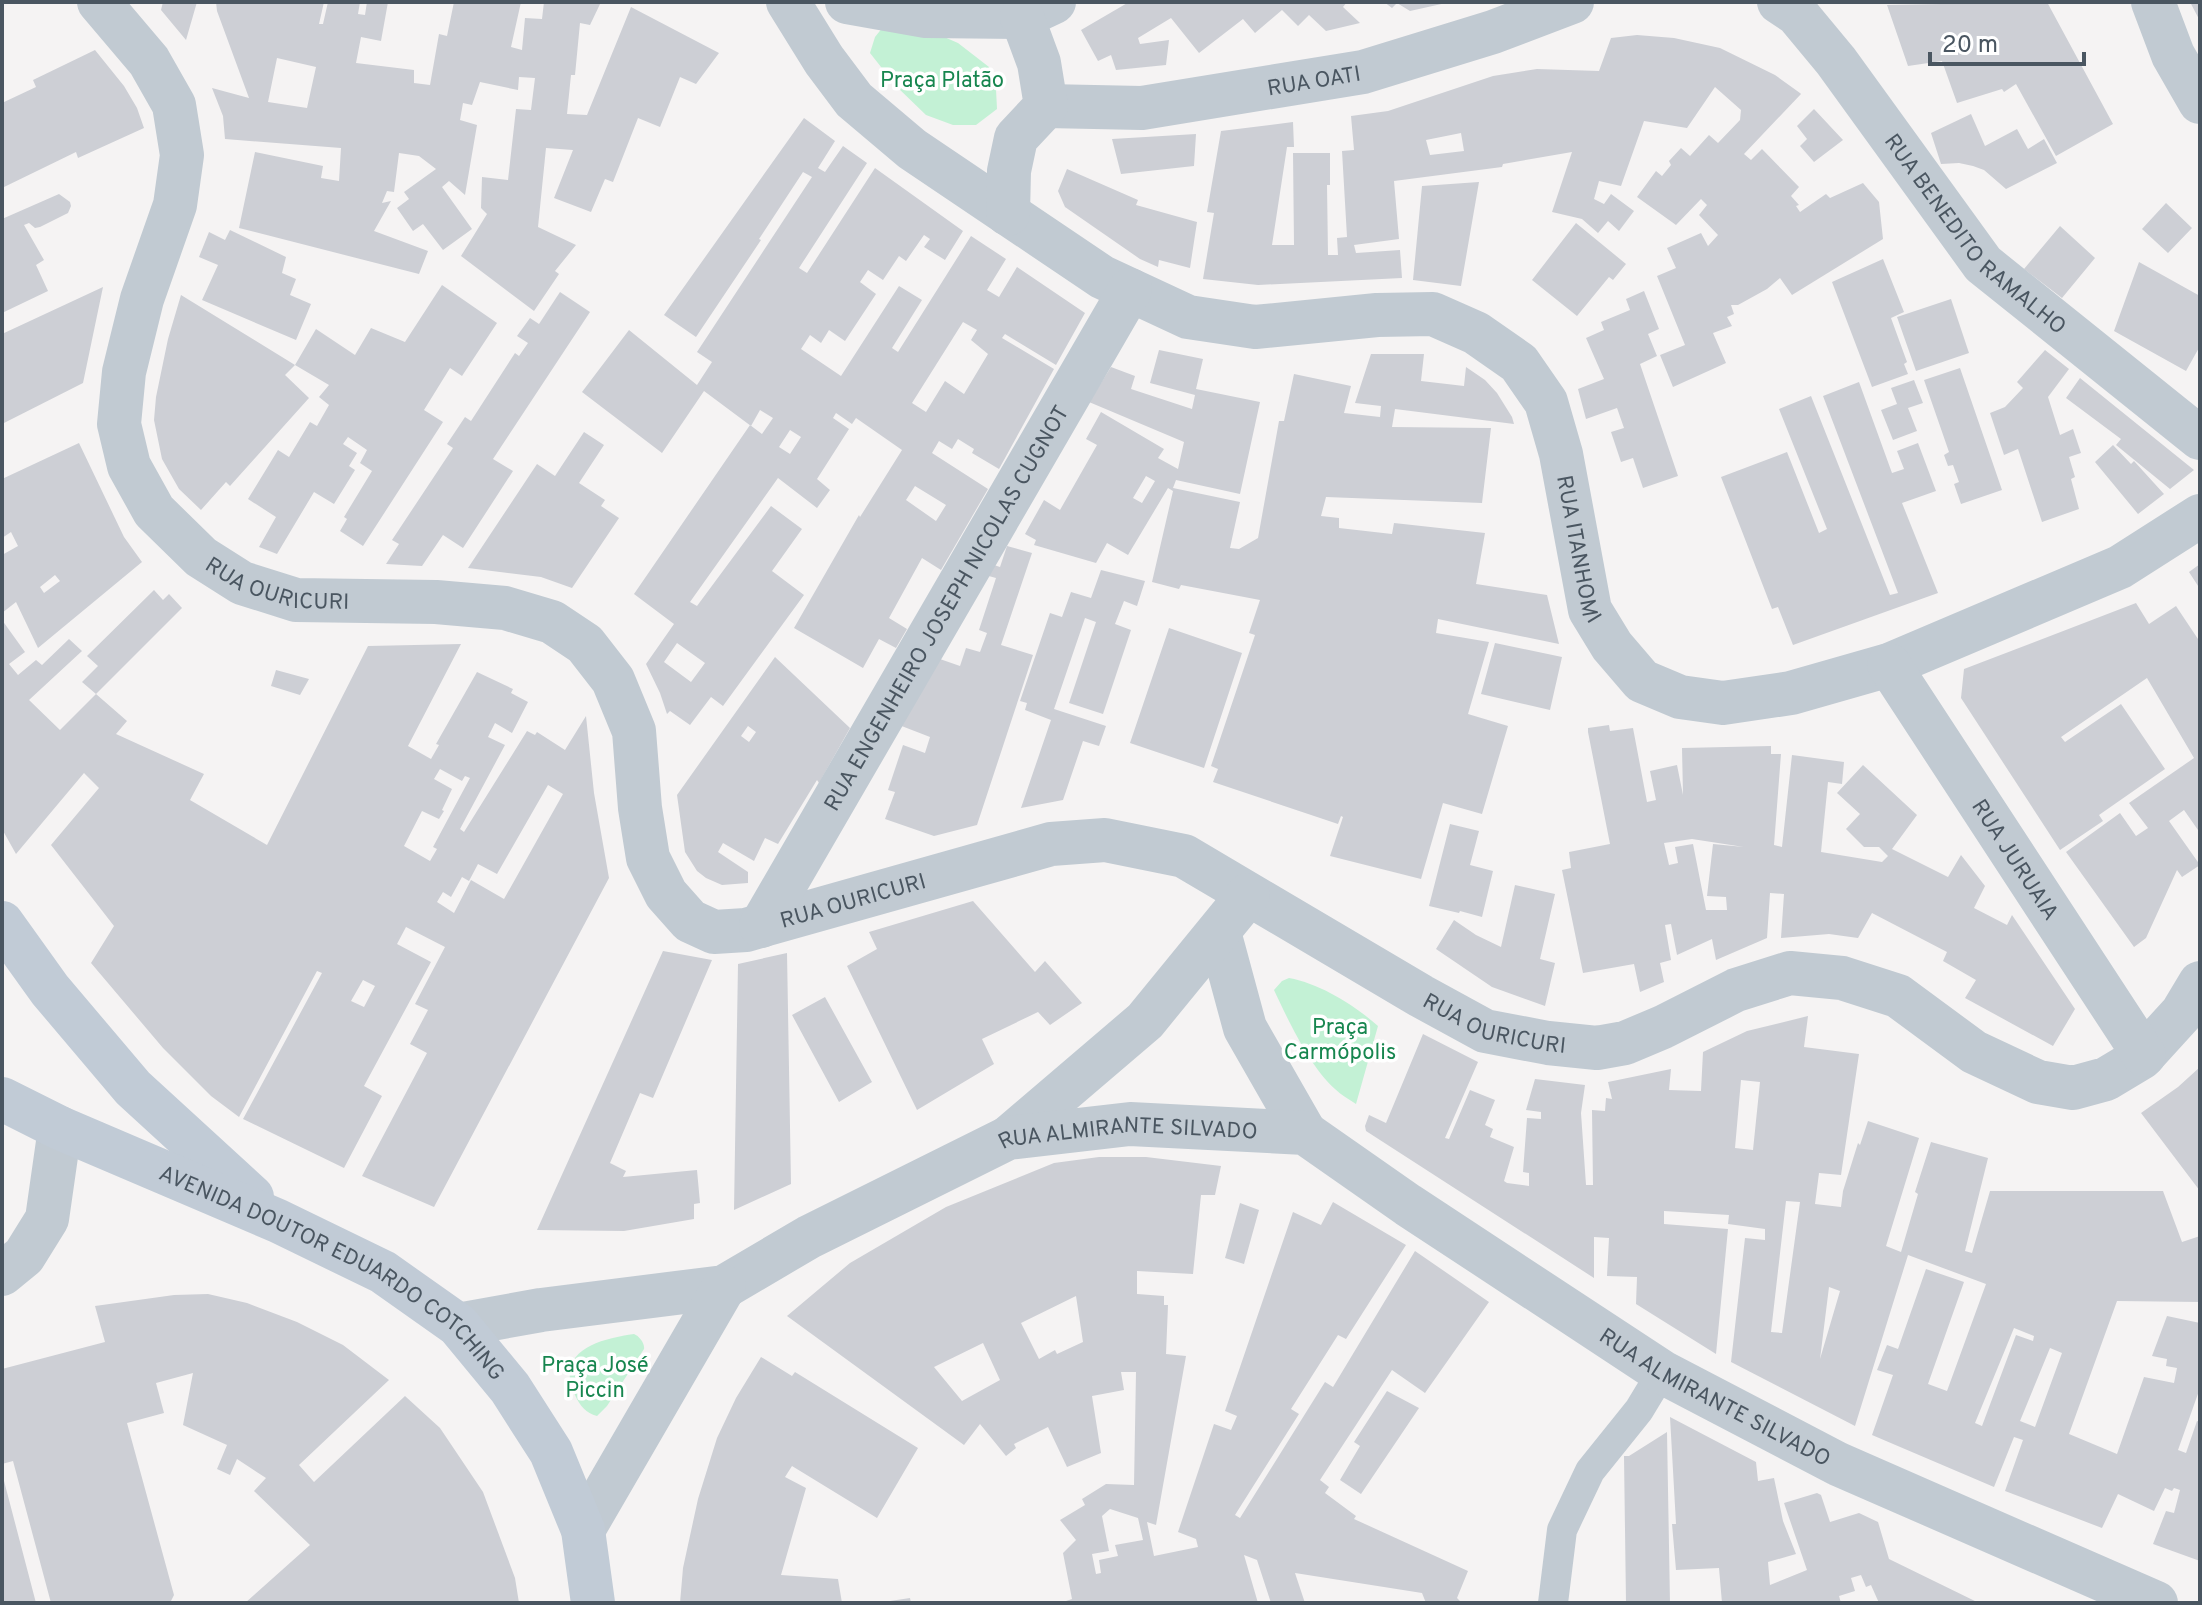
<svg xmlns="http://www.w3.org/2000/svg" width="2202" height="1605" font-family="Overpass,sans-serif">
	<rect width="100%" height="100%" fill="#f5f3f3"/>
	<path fill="#c3f1d5" d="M887,22L912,23L958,43L989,67L996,89L997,109L976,125H953L926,115L896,86L870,53L875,37Z
		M1289,978C1321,984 1354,1005 1378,1026L1356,1104C1349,1099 1341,1095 1335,1089C1310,1067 1288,1020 1274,990L1282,981Z
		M634,1334C639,1336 645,1343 644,1349L607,1406L597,1416C586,1413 580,1406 575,1395C554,1351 599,1339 634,1334Z"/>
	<path fill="#cdcfd5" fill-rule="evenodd" d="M163,2H197L186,40L161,10Z
		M216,2H324L319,24H323L328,2H360L358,14L365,15L367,2H388L381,41L361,37L356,63L414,70V83L430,85L439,34L447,36L454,2H521L511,47L522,50L525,18L542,19L544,2H601L590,25L580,23L575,75H571L567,114L587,115L631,7L719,53L696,84L680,77L660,127L638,118L613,182L605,179L591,212L554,198L573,150L546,148L538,227L576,245L555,271L559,274L534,311L461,256L487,214L481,208L482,177L508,180L516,109L531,110L535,78L519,77L518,90L480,82L472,105L463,103L460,120L477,125L465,195L449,181L442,187L472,229L443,250L423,224L413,231L397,208L409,199L404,192L436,169L419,156L399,153L394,192L387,191L382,203L391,201L374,231L428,251L419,274L239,228L255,152L323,166L321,178L339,181L341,148L225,139L223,116L212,88L249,98L217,11ZM277,58L316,67L307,108L268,102Z
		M1129,2H1347L1343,7L1360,23L1326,31L1309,15L1298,26L1282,10L1255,33L1243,19L1199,53L1171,18L1138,38L1140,44L1169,40L1166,65L1116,70L1111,55L1098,61L1081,30Z
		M1384,2H1445L1446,3L1410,11L1397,3L1392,8Z
		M2047,2L2113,124L2056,156L2016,84L2004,92L2002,89L1957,103L1942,61L1908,66L1887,5Z
		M2190,2H2200V21Z
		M1637,35L1674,38L1720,48L1775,75L1800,93L1801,94L1744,154L1751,160L1762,149L1799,187L1791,196L1799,205L1796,206L1800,212L1826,194L1830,198L1863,183L1879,202L1883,239L1792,295L1780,278L1767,289L1738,305H1731L1734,314L1727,317L1732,326L1713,333L1726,363L1673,387L1660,355L1685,345L1657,276L1676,268L1667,248L1701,233L1708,246L1718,235L1699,215L1707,205L1701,199L1676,225L1637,197L1656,171L1662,176L1671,165L1669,161L1681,148L1690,156L1709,135L1718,143L1740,120L1741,110L1715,87L1687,128L1644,121L1621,186L1599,181L1594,199L1604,204L1611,194L1634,211L1619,231L1608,221L1598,233L1582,219L1552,212L1572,152L1503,164L1502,167L1394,181L1399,239L1354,245L1356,253L1400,250L1402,278L1258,285L1203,279L1214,213L1207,212L1221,131L1293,122L1294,147H1287L1272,245H1294L1293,153H1330V185H1327L1328,255H1338L1337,238L1347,237L1342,151L1354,150L1351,116L1388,111L1493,76L1537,69L1599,71L1611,38ZM1461,133L1464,151L1430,155L1426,140Z
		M95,50L124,86L137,108L144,128L78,158L76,152L2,188V103L36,87L33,80Z
		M1814,109L1843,140L1814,162L1800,146L1807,139L1797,126Z
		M1971,114L1985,146L2017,129L2028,149L2044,139L2057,163L2006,189L1984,170L1973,166L1959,163L1941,164L1931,133Z
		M804,118L835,141L818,168L825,172L843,146L867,163L799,268L807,273L875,168L963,231L945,260L924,247L930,239L924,235L906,261L899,256L883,280L868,270L860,282L876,294L845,341L829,330L821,343L810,335L801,349L841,376L899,286L922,300L892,348L898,352L971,236L1006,259L987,290L999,297L1017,267L1085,313L1056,365L1005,334L1002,338L1054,369L999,469L972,453L974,449L958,439L952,449L939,441L932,453L988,489L941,570L922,558L889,618L907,629L896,648L879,639L863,668L794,628L859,515L860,517L902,450L856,418L852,424L836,413L833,418L849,429L817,479L830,490L817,508L778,478L690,602L697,606L771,506L802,529L772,571L804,595L723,706L711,697L690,725L670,711L667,714L660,693L646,664L674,624L634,594L750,425L762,434L773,418L760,410L751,426L704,391L662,453L582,392L629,330L697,385L712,362L697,352L812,177L803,172L759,239L761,240L696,337L664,315ZM963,322L977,330L971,340L988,354L964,394L945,381L926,412L912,403ZM790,430L801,437L790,454L779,447ZM915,486L946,505L936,521L906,500ZM677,643L705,663L691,682L664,662Z
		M1196,134L1194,166L1121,174L1112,139Z
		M1067,169L1138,200L1136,205L1197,222L1190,268L1159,260L1158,267L1140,259L1065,207L1058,191Z
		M1479,182L1461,286L1413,280L1422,186Z
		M59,194L70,202L71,206L68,213L40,227L35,228L29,223L24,225L44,260L36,265L48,291L2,313V219Z
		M2166,203L2192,228L2168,253L2142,229Z
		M1576,223L1626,264L1613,280L1609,277L1577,316L1532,280Z
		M2060,226L2095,258L2062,298L2024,269Z
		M230,230L286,257L282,273L296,279L290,295L311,304L296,340L202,300L218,265L199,257L209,232L225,240Z
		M1883,259L1904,312L1891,318L1907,362L1904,364L1908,374L1872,387L1832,282Z
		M2139,262L2200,296V346L2186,371L2114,331Z
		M442,285L497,323L462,376L450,368L424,410L443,422L363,546L340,531L347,519L344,517L372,471L360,463L367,450L348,437L343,444L357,453L349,466L355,470L334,504L314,492L277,554L259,547L276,517L248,499L278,450L289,457L310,422L317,426L329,405L319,397L329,385L295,365L285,375L309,398L230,486L226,482L201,510L179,489L162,459L154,420L156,397L168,339L181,295L295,365L316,329L355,355L371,328L405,342Z
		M103,287L83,383L2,424V334Z
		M1644,291L1659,329L1648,334L1657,356L1640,364L1678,476L1643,488L1633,458L1621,462L1611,432L1624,428L1617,408L1586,419L1578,389L1604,379L1586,338L1604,330L1601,322L1630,310L1626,299Z
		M560,292L590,312L493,459L513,471L463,548L443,535L422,566L386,564L399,544L392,540L453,448L447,444L465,417L471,421L515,353L519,356L528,343L517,336L530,318L539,324Z
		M1951,299L1969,353L1916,371L1897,317Z
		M1159,350L1203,359L1196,389L1260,402L1240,494L1176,480L1173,488L1240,502L1230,548L1239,549L1258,538L1279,421H1284L1294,374L1351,386L1344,413L1380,417L1381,406L1355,403L1371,354H1424L1421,381L1464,386L1466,367L1485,380L1497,393L1512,417L1514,424L1395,409L1392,427L1491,428L1482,503L1326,497L1321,516L1339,518V528L1392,534L1394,523L1485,533L1476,584L1547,595L1559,644L1438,619L1436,633L1489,642L1468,714L1508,726L1482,814L1443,803L1421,879L1330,856L1343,817L1341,816L1338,824L1213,782L1218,769L1211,766L1255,635L1249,633L1260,600L1181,585L1179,589L1152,582L1173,491L1168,488L1128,555L1107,543L1096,563L1034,545L1036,540L1025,534L1044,500L1060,510L1097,445L1086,439L1101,412L1164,449L1158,458L1178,469L1184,442L1089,402L1111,367L1135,376L1131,389L1192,409L1195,395L1150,383ZM1146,476L1155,481L1142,503L1133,498Z
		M2045,350L2069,369L2048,397L2060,435L2073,429L2081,453L2069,457L2075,477L2071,479L2079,509L2042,522L2018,449L2004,455L1990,413L2005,407L2023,388L2017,382Z
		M1960,368L2002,490L1961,504L1954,484L1959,482L1953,465L1948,466L1944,455L1949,452L1924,380Z
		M2080,378L2194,470L2170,489L2116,445L2121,439L2066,398Z
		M1914,380L1923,403L1908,408L1917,431L1893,440L1881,410L1897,404L1891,388Z
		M1859,382L1892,473L1904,469L1897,451L1918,443L1936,491L1902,503L1938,593L1793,645L1778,607L1772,609L1721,477L1787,452L1819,533L1827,529L1779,409L1811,396L1890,595L1898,593L1823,396Z
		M584,432L604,445L579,483L605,500L601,506L619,518L572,588L541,577L468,568L537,464L555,476Z
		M79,443L124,537L142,562L38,648L16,602L2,613V555L18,546L11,532L2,538V479ZM55,575L60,581L44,593L40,587Z
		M2113,445L2131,464L2134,461L2164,494L2138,514L2095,462Z
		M1007,546L1032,553L1001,645L1033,655L977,825L934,836L885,819L895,792L888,790L903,745L925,753L930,737L899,725L937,658L960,666L966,648L980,652L987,633L979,630L996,578L985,575L991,564L1000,567Z
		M2200,564V589L2189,572Z
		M1101,570L1145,581L1137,606L1124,601L1115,624L1131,630L1103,714L1069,703L1096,622L1085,618L1054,709L1106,726L1099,746L1083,741L1063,800L1021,808L1051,720L1025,710L1027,703L1020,701L1050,613L1062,617L1071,592L1091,598Z
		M154,590L163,600L169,594L182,608L96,694L127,721L116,734L204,774L190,800L267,845L368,646L461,644L408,746L431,759L439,745L436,744L477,672L513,689L511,693L528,702L512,733L495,723L488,737L505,745L460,829L464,832L527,731L535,735L537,732L565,750L586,716L594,793L609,878L434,1207L362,1176L427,1053L410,1044L428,1010L415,1004L445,947L406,927L397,944L431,962L364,1086L382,1096L344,1168L243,1119L322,973L317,971L239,1117L211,1096L163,1048L91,963L114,926L51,845L99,788L84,773L16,854L2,829V620L25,652L9,664L18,675L36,660L42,665L69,639L82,651L29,700L60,730L96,694L82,682L98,666L87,656ZM440,769L462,781L465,776L470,778L433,847L437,849L430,861L404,846L422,811L439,819L444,811L442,810L452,789L434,779ZM548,785L563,794L504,899L471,880L454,913L437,902L443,892L451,897L462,877L469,881L478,864L497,874ZM363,980L375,986L364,1007L351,1001Z
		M2136,603L2149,624L2176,606L2200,642V828L2198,830L2184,810L2169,821L2200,865L2182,877L2177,870L2146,938L2134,947L2066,852L2120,813L2136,836L2148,828L2129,803L2194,758L2147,678L2061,737L2065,742L2121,704L2165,769L2099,815L2103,821L2060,850L1961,698L1964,669Z
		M1169,628L1242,653L1204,768L1130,743Z
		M1495,643L1562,657L1550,710L1481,694Z
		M775,657L850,728L819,783L817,780L778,844L765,838L754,861L723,843L718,852L748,872V883L722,885L706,878L697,871L685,852L677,795ZM748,726L756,732L749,742L741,736Z
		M276,670L309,679L300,695L271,686Z
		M1609,725L1610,731L1633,728L1647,802L1656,800L1650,771L1677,765L1683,795L1682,748L1771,746V754H1781L1774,845L1782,847L1792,755L1844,762L1842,784L1828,782L1821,852L1882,862L1888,856L1879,847H1864L1846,829L1860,814L1837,793L1863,765L1917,815L1892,849L1948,877L1961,855L1985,886L1974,908L2007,925L2012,915L2075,1009L2053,1046L1965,998L1976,980L1943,961L1947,952L1872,913L1858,938L1829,934L1781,938L1784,894L1770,893L1767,938L1716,960L1712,939L1677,955L1671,924L1665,925L1671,960L1660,963L1664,982L1640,992L1634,964L1583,973L1562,870L1571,868L1569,852L1610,844L1588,732V728ZM1692,839L1744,847L1713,844L1707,896L1726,897L1727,910H1706L1693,844L1675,847L1678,863L1669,865L1664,843Z
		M1450,824L1479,831L1470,865L1493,871L1482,917L1460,911L1459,913L1429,906Z
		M1515,885L1555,894L1540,959L1555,963L1545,1006L1492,987L1436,949L1454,920L1476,935L1501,947Z
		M973,901L1035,972L1045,961L1082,1003L1050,1025L1038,1012L982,1039L994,1064L917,1110L847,966L877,949L869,932Z
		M663,951L712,960L653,1098L640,1093L610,1163L626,1171L623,1177L697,1170L700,1203L694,1204V1219L624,1231L537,1230Z
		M787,953L791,1184L734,1210L738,964Z
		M825,997L872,1082L839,1102L792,1015Z
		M1808,1016L1804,1047L1859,1054L1841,1175L1819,1173L1815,1204L1841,1207L1843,1191L1858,1143L1860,1145L1868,1121L1919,1138L1886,1246L1901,1252L1918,1194L1915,1192L1931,1142L1988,1158L1965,1251L1972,1253L1990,1191H2163L2182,1242L2200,1236V1302L2117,1301L2069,1434L2117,1454L2144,1377L2174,1383L2177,1368L2166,1366L2167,1359L2152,1356L2167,1316L2200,1323V1388L2178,1450L2186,1453L2197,1421L2200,1422V1561L2153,1544L2166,1511L2174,1513L2180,1490L2174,1488L2172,1491L2165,1488L2154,1511L2118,1494L2102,1528L2005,1491L2023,1440L2014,1437L1994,1487L1872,1435L1893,1375L1877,1370L1887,1345L1898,1349L1926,1269L1964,1282L1928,1384L1947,1391L1986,1284L1908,1255L1855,1426L1731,1362L1745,1238L1765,1240V1229L1728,1224L1729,1215L1664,1211V1224L1728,1229L1716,1354L1636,1304L1637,1277L1607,1276L1609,1238L1594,1237V1278L1366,1131L1365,1126L1369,1115L1386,1123L1423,1034L1478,1062L1445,1138L1449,1139L1470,1090L1495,1100L1485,1125L1493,1129L1490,1137L1514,1147L1504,1181L1507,1183L1529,1186V1173L1523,1172L1527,1118L1541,1119V1112L1526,1110L1535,1079L1585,1085L1581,1113L1586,1185H1593L1592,1110L1605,1111L1606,1098L1612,1099L1608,1082L1671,1069L1669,1090L1701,1091L1703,1052L1747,1031ZM1741,1080L1760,1082L1753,1150L1735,1148ZM1786,1201L1800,1202L1782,1333L1771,1332ZM1829,1287L1840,1291L1820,1359ZM2014,1328L2034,1336L2033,1341L2016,1335L1982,1426L1975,1423ZM2050,1348L2062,1353L2035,1427L2020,1421Z
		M2200,1067V1191L2141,1113L2178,1087Z
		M1099,1157H1146L1221,1166L1215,1195H1201L1193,1274L1137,1271V1294L1164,1296V1305H1168L1166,1354L1186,1356L1156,1525L1147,1522L1154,1556L1198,1547L1196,1539L1178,1532L1214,1424L1231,1430L1237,1416L1225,1411L1293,1212L1321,1225L1333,1202L1406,1245L1346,1339L1338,1335L1291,1409L1299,1414L1235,1515L1240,1518L1325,1382L1333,1387L1415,1251L1489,1302L1425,1393L1392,1370L1320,1480L1329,1487L1325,1493L1356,1516L1354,1519L1468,1571L1457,1598L1462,1603H1426L1422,1593L1295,1573L1305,1603H1271L1257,1560L1244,1555L1258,1603H1213V1601L1205,1603H1060L1072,1599L1063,1553L1076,1540L1060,1520L1085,1505L1082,1499L1106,1484L1134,1485L1136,1372H1121L1124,1390L1092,1396L1101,1453L1067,1467L1048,1427L1014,1444L1016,1448L1006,1456L980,1424L964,1445L787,1316L850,1263L946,1207L1054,1163ZM1076,1296L1083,1342L1057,1354L1055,1350L1039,1359L1021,1323ZM983,1343L1000,1380L962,1401L934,1367ZM1110,1509L1138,1518L1143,1540L1115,1545L1118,1556L1099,1560L1101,1573L1096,1574L1092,1554L1109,1551L1102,1516Z
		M1240,1203L1259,1210L1244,1264L1225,1258Z
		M208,1294L247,1303L297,1322L343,1345L389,1380L299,1465L314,1482L405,1396L440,1428L483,1492L515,1578L519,1603H245L310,1545L254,1491L266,1478L237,1459L230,1475L217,1469L227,1445L183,1425L193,1373L156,1383L164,1413L127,1423L174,1595L170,1603H51L13,1461L2,1464V1369L105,1342L95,1306L174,1295Z
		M761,1357L792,1376L795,1372L918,1448L877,1518L792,1466L785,1477L806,1488L781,1575L838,1579L842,1603H680L683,1568L698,1499L717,1438L736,1398Z
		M1387,1391L1419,1408L1361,1494L1340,1480L1360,1446L1354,1442Z
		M1670,1417L1756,1462L1758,1481L1774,1478L1783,1521L1796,1554L1768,1562L1770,1585L1807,1570L1784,1503L1817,1493L1821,1495L1830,1522L1859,1513L1878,1522L1889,1559L1979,1603H1879L1871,1585L1866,1587L1861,1575L1851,1578L1855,1591L1839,1596L1841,1603H1722L1719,1568L1676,1570L1672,1524H1676Z
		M1667,1432L1670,1603H1626L1624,1456H1629Z
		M2,1477H3L36,1603H2Z
		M910,1598L911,1603H890V1601Z"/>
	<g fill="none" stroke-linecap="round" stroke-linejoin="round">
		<path stroke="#c1cad2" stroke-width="30" d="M1553,1603L1562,1530L1590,1471L1639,1410L1662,1372"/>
		<g stroke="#c1cad2" stroke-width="44">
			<path id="s1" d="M99,2L149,61L174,105L182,155L175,205L142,299L124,372L119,424L129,466L154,511L201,557L242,583L296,600L436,602L505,608L552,622L585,644L613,680L634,731L640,808L648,858L666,894L690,921L714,932L746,930L1051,844L1105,840L1184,856L1421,996L1485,1031L1548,1043L1597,1048L1625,1043L1663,1027L1736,990L1790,973L1842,978L1898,996L1974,1052L2038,1082L2073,1088L2106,1079L2141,1058L2182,1013L2200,983"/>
			<path id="s2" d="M788,2L824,60L854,100L912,149L1102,277L1188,317L1255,327L1377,315L1433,314L1476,333L1519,363L1546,402L1561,454L1590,610L1612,646L1642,681L1680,697L1723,703L1791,693L1889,665L2120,567L2200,516"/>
			<path d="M847,2L926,16L1022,17L1054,2"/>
			<path id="s3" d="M1779,2L1797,14L1836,61L1983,264L2200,438"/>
			<path d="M2153,2L2173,55L2200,102"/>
			<path id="s4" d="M1046,106L1142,108L1363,72L1493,32L1572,2"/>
			<path d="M1008,214L1009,171L1016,138L1046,106L1039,63L1022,17"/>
			<path id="s5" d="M1889,665L2144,1055"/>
			<path id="s6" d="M761,926L1130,290"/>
			<path d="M1219,932L1245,1028L1305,1133"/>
			<path d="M1008,1138L1145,1021L1248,895"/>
			<path d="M2,1274L24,1256L47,1219L60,1128"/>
		</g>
		<g stroke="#c1cad2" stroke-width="44">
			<path id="s7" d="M458,1325L541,1310L724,1287L809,1237L1008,1138L1130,1124L1305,1133L1408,1205L1662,1372L1838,1464L2156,1603"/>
			<path d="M583,1530L724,1287"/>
		</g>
		<g stroke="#c1cbd6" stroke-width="44">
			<path d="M2,923L50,990L133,1088L252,1197"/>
			<path id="s8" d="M2,1099L60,1128L278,1221L383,1272L458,1325L510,1388L551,1452L583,1530L593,1603"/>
		</g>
	</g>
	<g text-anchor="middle" stroke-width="7" stroke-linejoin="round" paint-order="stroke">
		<g font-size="22" fill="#17864f" stroke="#fff">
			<text x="942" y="87">Praça Platão</text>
			<text x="1340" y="1034">Praça<tspan x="1340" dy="25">Carmópolis</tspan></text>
			<text x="595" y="1372">Praça José<tspan x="595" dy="25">Piccin</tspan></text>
		</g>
		<g font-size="22" fill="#4a5661" stroke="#fff">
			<text dy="8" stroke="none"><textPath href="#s4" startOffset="270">RUA OATI</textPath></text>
			<text dy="8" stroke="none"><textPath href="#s3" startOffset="306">RUA BENEDITO RAMALHO</textPath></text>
			<text dy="8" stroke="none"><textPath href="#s2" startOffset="1062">RUA ITANHOMI</textPath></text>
			<text dy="8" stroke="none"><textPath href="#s1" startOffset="700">RUA OURICURI</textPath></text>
			<text dy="8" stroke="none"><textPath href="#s6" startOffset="368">RUA ENGENHEIRO JOSEPH NICOLAS CUGNOT</textPath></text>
			<text dy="8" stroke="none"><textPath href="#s5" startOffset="232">RUA JURUAIA</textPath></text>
			<text dy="8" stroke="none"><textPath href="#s1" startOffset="1494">RUA OURICURI</textPath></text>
			<text dy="8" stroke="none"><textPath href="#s1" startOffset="2190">RUA OURICURI</textPath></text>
			<text dy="8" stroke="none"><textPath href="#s7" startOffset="710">RUA ALMIRANTE SILVADO</textPath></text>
			<text dy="8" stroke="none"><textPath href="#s8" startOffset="376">AVENIDA DOUTOR EDUARDO COTCHING</textPath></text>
			<text dy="8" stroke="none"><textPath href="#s7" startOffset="1376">RUA ALMIRANTE SILVADO</textPath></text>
		</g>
	</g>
	<rect width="2202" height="1605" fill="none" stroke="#4a5661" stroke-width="8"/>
	<path d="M1930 52v12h154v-12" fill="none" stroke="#4a5661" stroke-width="4"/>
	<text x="1942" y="52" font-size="24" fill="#4a5661" stroke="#ffffff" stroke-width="6" paint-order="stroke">20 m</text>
</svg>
